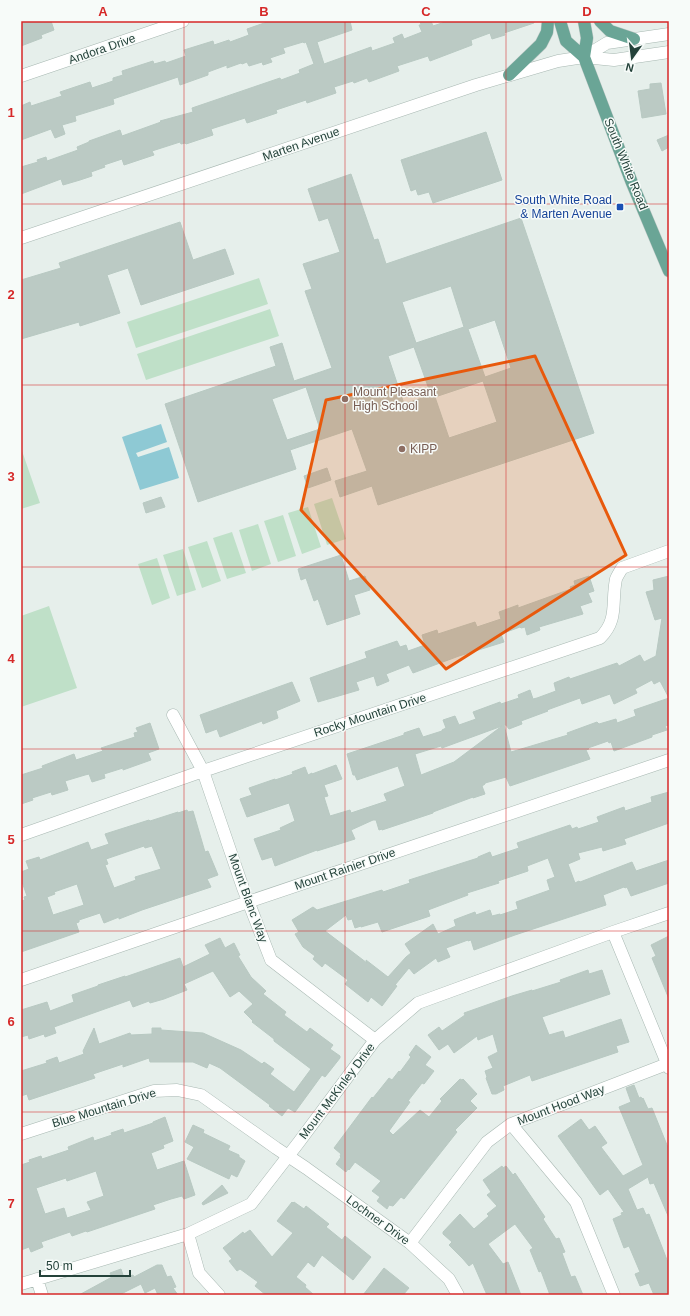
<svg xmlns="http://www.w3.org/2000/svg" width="690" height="1316" font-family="Arial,sans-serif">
	<rect width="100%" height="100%" fill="#e6efeb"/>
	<path fill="#bfe0c8" d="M259,278L268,304L136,348L127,322Z
		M270,309L279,336L146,380L137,354Z
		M21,448L40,503L21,509Z
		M332,498L346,539L327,545L314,504Z
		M308,507L321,547L302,554L288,513Z
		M283,515L296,556L278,562L264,521Z
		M258,524L271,564L252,571L239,530Z
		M232,532L246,573L227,579L213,538Z
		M207,541L221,581L202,588L188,547Z
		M183,549L196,590L177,596L163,555Z
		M157,558L170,598L152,605L138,564Z
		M49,606L77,688L21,707V616Z"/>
	<path fill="#8ec9d4" d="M161,424L167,442L136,453L138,457L169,447L179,478L140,490L122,437Z"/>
	<path fill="#bbcac4" stroke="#b8c9c2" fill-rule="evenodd" d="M21,21H51L54,30L41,35L42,38L21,46Z
		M270,21H350L352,30L317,42L324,64L371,47L372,51L395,43L393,38L402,34L404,39L422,32L419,25H421L420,21H431L433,26L448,21H534V23L504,33L505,35L492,39L490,33L471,40L472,45L430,61L428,56L397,66L399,71L369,82L367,78L354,83L353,81L334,87L336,93L307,103L306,100L276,110L277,113L247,123L245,118L211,129L213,135L186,144L185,143L181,144L180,142L152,151L154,155L124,165L122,159L104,165L105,167L91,172L92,176L80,180L63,185L61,179L21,194V167L38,162L37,160L46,157L47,161L78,150L77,147L89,142V141L120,130L122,136L161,122L160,121L193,112L192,108L280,78L281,80L300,73L299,70L314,64L306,42L304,43L303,42L283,48L285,53L270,58L272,62L263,65L262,62L249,66L247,62L242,64L241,63L227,68V65L208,72V75L180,85L178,77L113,99L114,104L75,116L76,121L62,125L65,134L55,138L51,129L21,140V106L30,102L31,106L62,96L60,92L90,82L92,88L113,81V78L123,75L122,71L153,61L154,64L165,61L166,63L186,56L184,50L213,41L214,45L229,40L230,42L249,35L247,29Z
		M661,83L666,114L642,118L638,91L650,89V84Z
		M486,132L502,180L433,203L429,192L418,195L416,189L411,191L401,160Z
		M669,135V147L662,151L657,140Z
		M351,174L374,240L378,239L386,264L521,218L594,433L378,505L372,486L340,497L335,481L367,471L352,429L290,450L296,469L198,502L165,404L276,366L270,347L282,343L294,381L332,368L305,291L312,289L303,264L340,252L328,218L319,221L308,189ZM451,286L464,327L416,343L402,302ZM495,320L511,368L485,377L468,329ZM414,347L431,395L404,404L388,356ZM483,381L497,422L449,438L435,397ZM306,387L320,429L287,440L272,399Z
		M180,222L193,260L225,249L234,274L141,305L128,268L107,275L120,313L80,326L79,322L21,339V280L61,268L59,263Z
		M327,468L331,480L308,488L304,476Z
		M161,497L165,507L146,513L143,503Z
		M341,555L349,581L365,576L370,590L354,595L360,614L327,625L318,599L314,601L306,578L301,580L298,569Z
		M589,576L594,591L588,593L592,602L580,606L583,614L539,627L540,630L527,635L525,627L521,628L520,627L501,634L504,642L459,656L413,673L409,665L386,674L389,681L377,686L374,676L356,682L359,690L318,702L310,678L367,658L365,652L397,641L400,647L406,645L408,651L425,645L422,635L437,630L438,634L475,622L477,627L501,619L499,612L518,605V608L571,589L570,587L575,585L574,581Z
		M669,576V725L665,726L667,730L652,735V737L614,751L611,742L609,743L608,741L588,748L589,749L586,750L590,759L510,786L506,777L485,783V784L482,786L485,794L473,798V797L433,812V813L382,830V829L379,830L376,820H373L351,830L355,839L317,851V850L275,866L272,857L262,860L254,839L281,830L280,828L295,821L289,803L247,817L240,799L252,795L249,788L275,779V780L293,774L292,772L305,767L308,775L312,773V774L336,765L342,779L324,785L328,796L324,797L330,816L350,810L351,813L387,801L384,794L405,786L398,766L357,780L355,775H353L347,754L404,735V733L419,728L423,737L442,731V730L446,728L443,720L455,716L459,725L476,719L473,712L500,702L501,704L519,698L518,695L530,690L533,699L537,698L556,691L554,683L569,677L570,679L617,663L619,666L640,655L644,662L656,656L662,618L655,620L646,592L654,590L653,580ZM652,680L654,684L660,681L669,698L634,710L636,716L617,723L616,719L599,724L597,722L567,733L568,735L511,752L504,725H506L509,729L522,724L521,721L548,711L547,710L580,698L582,704L610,694L614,704L637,693L635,689ZM502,726L454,762L421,775L415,754L441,746L442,748Z
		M292,682L300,701L276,711L278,718L263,724L262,721L220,737L217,729L206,733L200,715Z
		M150,723L159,749L148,753L151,760L123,770V768L104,774L105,778L92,782L89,774L85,775L65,781L68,790L52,795L51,792L32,798L33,800L21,804V775L43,768L42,766L74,754L76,760L103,751L101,748L135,737L134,733L138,732L136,728Z
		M669,792V823L624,839L626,844L603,851L602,847L578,853L580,859L568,864L575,883L579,881L580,882L632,862L636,871L669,860V883L631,896L627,887L625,888L624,887L603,895L606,905L515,935L474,950L471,940L468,941V940L446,948L450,957L438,962L436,958L414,974L409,968L395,985L397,986L382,1006L371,997L368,1002L345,984L348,980L325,963L322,967L313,959L315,956L303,947L295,934L299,932L292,920L313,907L317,910L382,890L383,892L410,883L409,880L478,858V857L490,852L492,857L519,848L517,843L570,825L572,829L577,827L578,829L599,822L597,817L624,807L625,811L652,802L651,797ZM548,858L555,877L547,880L550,890L516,902L518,909L500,915V914L492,916L490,910L476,915L475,912L459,918L454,920L456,926L438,934L433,924L405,944L411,953L406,957L388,977L366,960L367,963L325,931L346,915L348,920L352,919L355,928L361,926V927L378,922L382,932L430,916L428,910L468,895L467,893L499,883L498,881L528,871L527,866Z
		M187,810L188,812L193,811L205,852L208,851L218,875L207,879L211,887L142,910L119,919V917L104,923L100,913L79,920V922L76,923L79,932L21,952V901L25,900L24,897L27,896L21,879V872L29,869L26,861L39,857L40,860L88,842L91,850L109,844L105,834L149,820L150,821L178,812V813ZM144,846L145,848L152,846L161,869L135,877L136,880L114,888L105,865L108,864L106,859ZM77,884L84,905L53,915L47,897L55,894L54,892Z
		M669,936V999L652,958L656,956L651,945Z
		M220,938L225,948L234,943L240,955L238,956L251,977L266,991L263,994L286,1012L284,1015L307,1032L310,1028L333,1045L330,1049L340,1056V1058L325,1077L322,1075L295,1112L288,1108L282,1116L269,1106L270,1105L220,1068L209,1063L207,1068L193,1062H150L149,1058L123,1067V1064L93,1074L95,1078L29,1100L27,1094L21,1096V1071L47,1063L46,1061L57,1057L59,1063L84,1054L83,1051L94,1028L99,1044L130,1033L131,1035L152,1034V1028H161V1030L203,1033L241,1050L262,1064L264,1062L274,1069L270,1074L294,1092L311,1069L274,1041V1039L252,1022L253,1021L244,1012L253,1004L239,991L230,997L213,971L184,984L187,990L164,999L150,1003L149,1001L133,1007L130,1000L54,1027L56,1033L45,1037L44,1034L29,1039L28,1035L21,1037V1010L47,1002L50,1011L74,1002L72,995L98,986V985L125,976V977L180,958L183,967L210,954L205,945Z
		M588,970L589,974L602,970L610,994L542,1017L549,1035L563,1031L565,1038L621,1019L629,1042L616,1046L618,1052L532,1081L530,1075L503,1086L504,1090L496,1094H492L486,1078L487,1077L485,1071L493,1068L488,1057L498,1052L493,1034L478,1040L477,1036L454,1053L448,1044L439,1050L428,1035L439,1027L442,1031L465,1015L464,1013L512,996L532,990V991L561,982L560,980Z
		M416,1045L431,1057L425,1065L434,1071L424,1084L422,1083L408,1101L410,1102L389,1131L393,1135L420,1110L429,1117L442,1101L440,1099L460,1079L462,1080L463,1079L477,1094L470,1101L477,1108L455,1130L457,1132L404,1199L401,1197L393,1206L389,1205L387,1209L377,1201L380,1197L372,1191L381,1181L355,1162L349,1170L348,1169L346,1172L336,1164L341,1157L340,1156L341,1154L334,1148L372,1097L373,1098L389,1078L392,1080L399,1071L400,1072L411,1057L409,1055Z
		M634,1085L639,1098L641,1097L642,1099L643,1098L648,1109L652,1108L669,1150V1218L654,1183L650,1184L648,1177L628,1189L637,1210L643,1208L646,1215L649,1214L662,1247L669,1265V1295H654L649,1283L640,1286L635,1274L640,1272L629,1246L624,1248L613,1219L622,1215L621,1213L624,1212L608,1189L600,1195L558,1136L581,1119L589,1130L595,1126L607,1143L601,1147L623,1176L643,1165L619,1107L631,1102L626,1088Z
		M165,1117L173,1141L163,1145L164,1148L151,1153L157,1170L184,1161L195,1195L184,1199L182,1196L171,1199L153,1205L155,1209L87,1232L86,1231L72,1236L70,1232L41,1242L43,1247L31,1252L29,1247L21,1250V1165L30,1162L29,1160L41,1156L42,1159L69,1150L68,1147L93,1137L94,1141L112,1135L111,1133L123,1129L124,1133L153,1123V1122ZM96,1171L104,1196L87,1202L91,1210L67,1218L64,1208L45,1214L36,1188L66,1178L67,1181Z
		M193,1125L204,1130L203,1133L230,1146L228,1150L239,1155V1157L245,1161L237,1177L231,1174L229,1179L187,1159L194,1147L185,1142Z
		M502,1166L503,1168L506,1166L513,1175L515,1173L545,1217L543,1219L556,1239L559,1238L565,1252L562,1253L571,1277L575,1276L583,1295H550L541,1271L539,1272L530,1250L533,1248L515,1224L488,1244L503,1264L508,1262L521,1295H487L473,1263L469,1266L463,1259L449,1245L452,1242L443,1234V1232L460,1214L474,1229L489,1216L487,1214L497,1206L487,1195L491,1192L483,1180Z
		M222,1185L228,1193L203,1205L202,1203Z
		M292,1202L293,1203L294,1202L304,1209L306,1206L329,1224L326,1227L342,1240L345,1236L371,1257L353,1280L322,1255L314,1267L308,1262L296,1277L306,1285L305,1287L314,1295H266L255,1286L258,1282L240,1269L237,1271L229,1261L232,1259L223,1248L243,1232L244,1234L250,1230L272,1257L293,1233L277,1221Z
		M157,1265H162L167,1277L171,1276L176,1287L173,1288L178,1295H158L155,1288L145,1293L141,1284L119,1295H79L112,1277L110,1273L121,1269L124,1278L133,1275L134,1277Z
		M384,1268L409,1288L403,1295H363Z"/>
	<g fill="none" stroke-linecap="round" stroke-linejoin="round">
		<defs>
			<path id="minor" d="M584,57L607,43L669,34
				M21,76L183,21
				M21,238L476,85L558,61L584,57L614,60L669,52
				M173,715L203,771L243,888L271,960L375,1040
				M21,835L203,771L600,638C619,619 611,603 616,579C617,576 620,572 622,568L669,551
				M613,932L669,1068
				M21,980L248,902L669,760
				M511,1124L576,1202L614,1295
				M21,1134L154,1091L177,1090L201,1095L276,1148L306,1168L410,1243L449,1279L458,1295
				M188,1234L199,1273L219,1295
				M410,1243L487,1142L511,1124L667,1064
				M37,1279L42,1295
				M21,1284L188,1234L251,1204L299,1142L375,1040L418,1003L613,932L669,913"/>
			<path id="major" d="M560,21L566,41L584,57L632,183L669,271
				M600,21L610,31L634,39
				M584,57L587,38L584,21
				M509,75L541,44L547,32L548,21"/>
		</defs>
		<use href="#minor" stroke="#a8b8b2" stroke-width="13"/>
		<use href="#major" stroke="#c2cac8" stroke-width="13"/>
		<use href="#minor" stroke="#fff" stroke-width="12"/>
		<use href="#major" stroke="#6aa596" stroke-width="12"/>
	</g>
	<path fill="#e8590c" fill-opacity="0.2" stroke="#e8590c" stroke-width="3" stroke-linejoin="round" d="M535,356L626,555L446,669L301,510L326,400Z"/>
	<path fill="none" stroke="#d62828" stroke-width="1" stroke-opacity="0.55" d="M184,21V1295M345,21V1295M506,21V1295M21,204H669M21,385H669M21,567H669M21,749H669M21,931H669M21,1112H669"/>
	<rect fill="#1a4fb4" stroke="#f7fbf9" stroke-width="1.5" x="616" y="203" width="8" height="8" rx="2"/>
	<g fill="#8d6e63" stroke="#f7fbf9" stroke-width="1.5">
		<circle cx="345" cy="399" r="4"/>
		<circle cx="402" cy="449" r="4"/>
	</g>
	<g text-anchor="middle" stroke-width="3" stroke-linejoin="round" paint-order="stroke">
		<g font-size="12" fill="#24423a" stroke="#f7fbf9">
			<text transform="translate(102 49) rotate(-19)" y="4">Andora Drive</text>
			<text transform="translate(301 144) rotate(-19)" y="4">Marten Avenue</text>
			<text transform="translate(626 164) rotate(68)" y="4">South White Road</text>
			<text transform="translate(370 715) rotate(-18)" y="4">Rocky Mountain Drive</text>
			<text transform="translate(345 869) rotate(-19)" y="4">Mount Rainier Drive</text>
			<text transform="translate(248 898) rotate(70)" y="4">Mount Blanc Way</text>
			<text transform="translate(337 1091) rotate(-53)" y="4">Mount McKinley Drive</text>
			<text transform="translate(561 1105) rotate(-21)" y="4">Mount Hood Way</text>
			<text transform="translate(104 1108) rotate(-17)" y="4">Blue Mountain Drive</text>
			<text transform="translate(378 1220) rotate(36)" y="4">Lochner Drive</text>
		</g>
		<g font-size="12" fill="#164399" stroke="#f7fbf9" text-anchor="end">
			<text x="612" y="204">South White Road<tspan x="612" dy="14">&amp; Marten Avenue</tspan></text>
		</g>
		<g font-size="12" fill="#785e54" stroke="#f7fbf9" text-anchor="start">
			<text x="353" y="396">Mount Pleasant<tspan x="353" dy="14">High School</tspan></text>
			<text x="410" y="453">KIPP</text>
		</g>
	</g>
	<rect width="690" height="1316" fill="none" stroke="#f7fbf9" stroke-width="44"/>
	<g transform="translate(632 58) rotate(194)" stroke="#f7fbf9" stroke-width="3" paint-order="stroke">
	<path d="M0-3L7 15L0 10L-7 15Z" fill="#24423a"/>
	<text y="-6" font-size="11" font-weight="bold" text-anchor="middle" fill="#24423a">N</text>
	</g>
	<path d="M40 1270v6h90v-6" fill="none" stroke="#24423a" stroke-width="2"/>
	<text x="46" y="1270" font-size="12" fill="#24423a" stroke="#f7fbf9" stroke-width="3" paint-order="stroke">50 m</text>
	<rect x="22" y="22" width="646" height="1272" fill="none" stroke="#d62828" stroke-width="1.5"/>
	<g font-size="13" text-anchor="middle" font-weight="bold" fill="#d62828">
		<text x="103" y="16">A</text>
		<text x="264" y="16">B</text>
		<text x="426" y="16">C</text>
		<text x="587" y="16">D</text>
		<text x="11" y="117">1</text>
		<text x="11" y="299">2</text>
		<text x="11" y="481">3</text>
		<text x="11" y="663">4</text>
		<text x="11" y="844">5</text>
		<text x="11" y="1026">6</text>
		<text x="11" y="1208">7</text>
	</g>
</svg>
